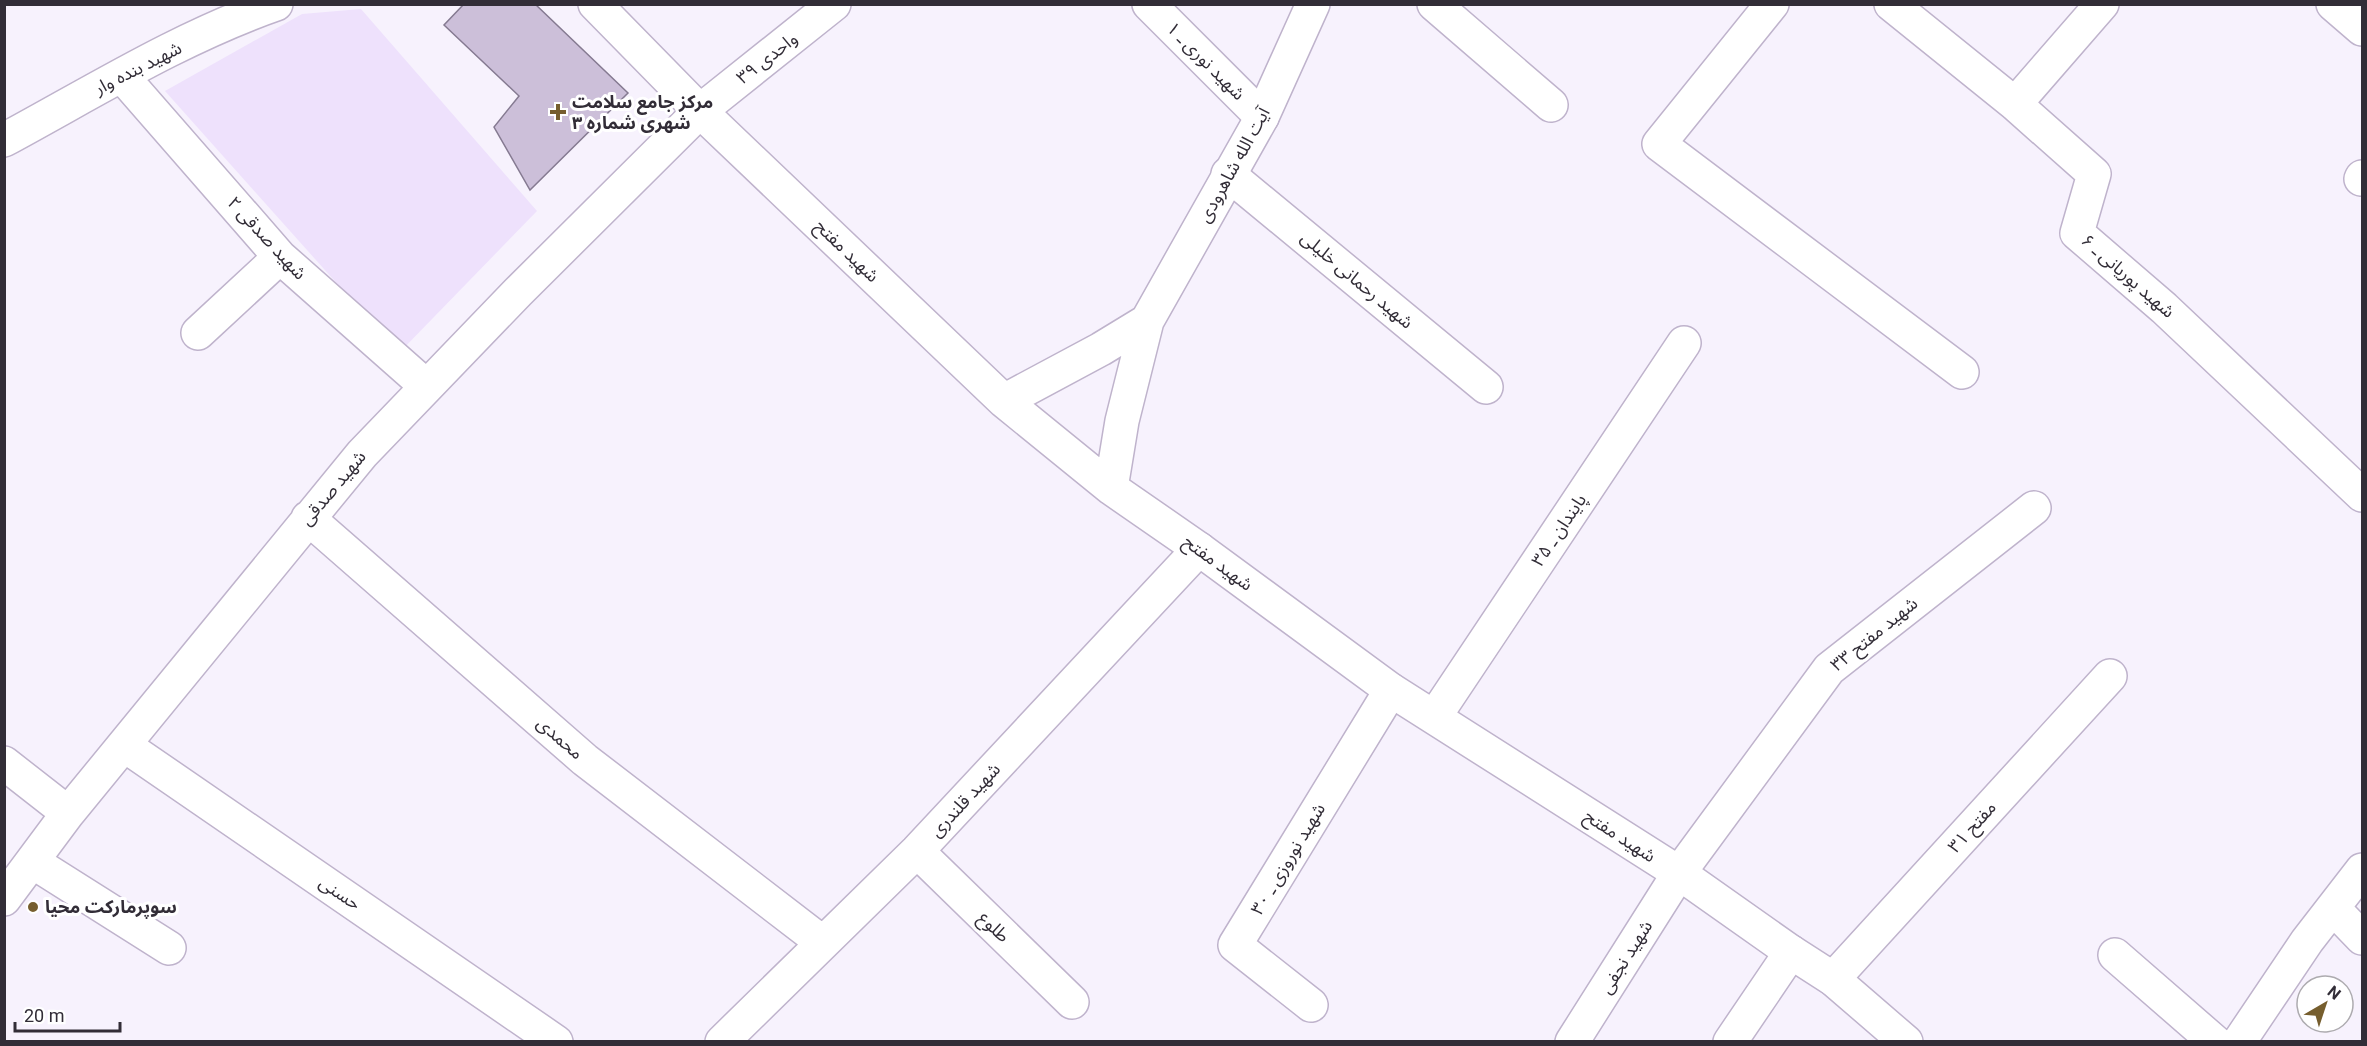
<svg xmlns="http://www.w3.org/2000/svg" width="2367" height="1046" font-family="Roboto,'Noto Sans Arabic',sans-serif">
	<rect width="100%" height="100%" fill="#f7f2fd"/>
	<path fill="#eee1fc" d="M361,9L537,211L399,353L165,91L302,14Z"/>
	<path fill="#ccbfd9" stroke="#857a91" stroke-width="1.5" d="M464,4H535L628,93L530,190L494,127L519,96L444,25Z"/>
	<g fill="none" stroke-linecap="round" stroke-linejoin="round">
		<defs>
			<path id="street" d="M1149,4L1262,117
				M1434,4L1551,105
				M1772,4L1659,144L1962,372
				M1891,4L2015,104L2094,174L2077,233L2164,308L2362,495
				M2333,4L2362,29
				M122,76L280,257L426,386
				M2015,104L2102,4
				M4,140C93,92 181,37 276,4
				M1228,174L1486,387
				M2361,179L2362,177
				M198,333L280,257
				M308,518L585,760L823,943
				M1435,716L1684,343
				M124,745L556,1042
				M4,763L68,813
				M917,851L1072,1002
				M33,862L169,948
				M1679,873L1829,669L2034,508
				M4,899L68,813L362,454L518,292L700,111L834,4
				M2333,908L2362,938
				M2115,955L2215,1042
				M1833,979L2110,676
				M1311,1005L1235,945L1391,690
				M722,1042L917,851L1199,549
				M1730,1042L1791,952
				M2239,1042L2307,941L2362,870"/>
			<path id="secondary" d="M595,4L700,111L1004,401L1111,488L1199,549L1391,690L1679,873L1791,952L1833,979L1906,1042
				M1004,401L1101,349L1147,321
				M1111,488L1122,421L1147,321L1262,117L1313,4
				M1572,1042L1679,873"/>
		</defs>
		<use href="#street" stroke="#bfb3cc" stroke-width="36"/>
		<use href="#secondary" stroke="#bfb3cc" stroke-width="36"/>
		<use href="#street" stroke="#fff" stroke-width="33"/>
		<use href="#secondary" stroke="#fff" stroke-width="33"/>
	</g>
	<g fill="#765e2e" stroke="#fff" stroke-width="2">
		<path d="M555 103h6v6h6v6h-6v6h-6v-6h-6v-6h6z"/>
		<circle cx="33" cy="907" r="6"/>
	</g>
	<g text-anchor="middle" stroke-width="6" stroke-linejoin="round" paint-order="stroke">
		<g font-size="18" fill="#322d37" stroke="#fff">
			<text transform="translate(767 58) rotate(-38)" y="6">واحدی ۳۹</text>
			<text transform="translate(1206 61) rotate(45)" y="6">شهید نوری ـ ۱</text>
			<text transform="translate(138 68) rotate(-27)" y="6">شهید بنده وار</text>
			<text transform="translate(1234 165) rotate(-61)" y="6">آیت الله شاهرودی</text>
			<text transform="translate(267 238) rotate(47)" y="6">شهید صدقی ۲</text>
			<text transform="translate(847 251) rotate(44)" y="6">شهید مفتح</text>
			<text transform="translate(2128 276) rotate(41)" y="6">شهید پوریانی ـ ۶</text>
			<text transform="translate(1357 280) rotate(40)" y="6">شهید رحمانی خلیلی</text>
			<text transform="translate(333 488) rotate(-50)" y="6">شهید صدقی</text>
			<text transform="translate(1559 530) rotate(-56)" y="6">پایندان ـ ۳۵</text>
			<text transform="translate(1218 563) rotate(36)" y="6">شهید مفتح</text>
			<text transform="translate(1874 634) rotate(-39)" y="6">شهید مفتح ۳۳</text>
			<text transform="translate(560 738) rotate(41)" y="6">محمدی</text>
			<text transform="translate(965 800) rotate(-47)" y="6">شهید قلندری</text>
			<text transform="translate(1972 827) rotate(-48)" y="6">مفتح ۳۱</text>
			<text transform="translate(1620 836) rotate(33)" y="6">شهید مفتح</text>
			<text transform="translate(1288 859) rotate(-59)" y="6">شهید نوروزی ـ ۳۰</text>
			<text transform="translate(340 893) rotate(34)" y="6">حسنی</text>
			<text transform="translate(994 927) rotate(44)" y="6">طلوع</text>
			<text transform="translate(1626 957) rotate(-58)" y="6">شهید نجفی</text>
		</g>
		<g font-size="18" font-weight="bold" fill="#322d37" stroke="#fff" text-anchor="start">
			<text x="572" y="108">مرکز جامع سلامت<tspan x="572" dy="21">شهری شماره ۳</tspan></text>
			<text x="45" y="913">سوپرمارکت محیا</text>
		</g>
	</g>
	<rect width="2367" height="1046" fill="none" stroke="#322d37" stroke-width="12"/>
	<g transform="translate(2325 1004) rotate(39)"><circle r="28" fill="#ffffff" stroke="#adabaf" stroke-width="1.5"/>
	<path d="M0-4.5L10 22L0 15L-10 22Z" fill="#765e2e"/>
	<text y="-9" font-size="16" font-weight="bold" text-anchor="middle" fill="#322d37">N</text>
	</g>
	<path d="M15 1022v9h105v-9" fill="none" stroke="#322d37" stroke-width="3"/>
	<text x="24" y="1022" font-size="18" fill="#322d37" stroke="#ffffff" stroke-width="4.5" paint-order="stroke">20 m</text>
</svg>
